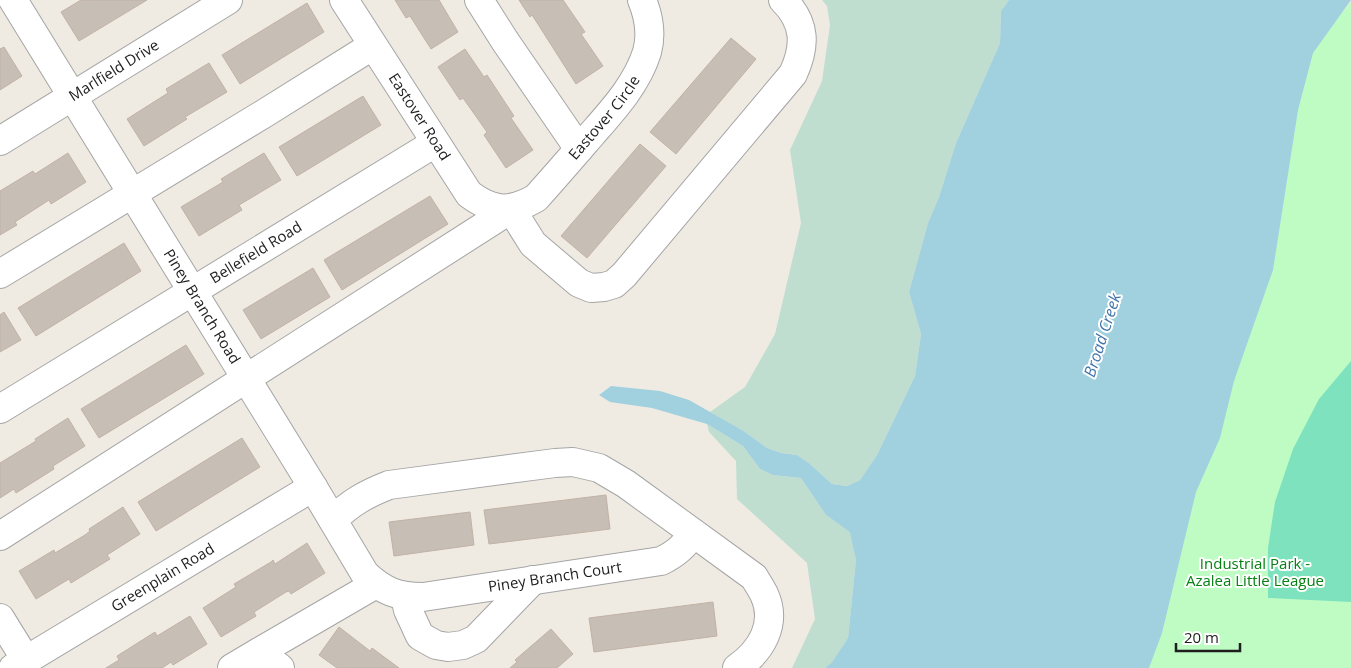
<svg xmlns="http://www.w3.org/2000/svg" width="1351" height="668" font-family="'Open Sans',sans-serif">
	<rect width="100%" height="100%" fill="#efebe3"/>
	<path fill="#bfded0" d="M822,0H1009L1001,11L1000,43L956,143L939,197L928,223L909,292L921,334L915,376L877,455L860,480L847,486L832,484L810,464L797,455L781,453L767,448L742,430L710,412L745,387L775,334L801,223L790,150L822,81L830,25L827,6Z
		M707,424L743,446L760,469L773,475L801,478L826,515L851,532L856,560L848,638L832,662L825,668H792L815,619L807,563L737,499L736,461L709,432Z"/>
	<path fill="#befcc4" d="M1351,2V668H1121L1296,67Z"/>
	<path fill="#7de2bd" d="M1351,361V602L1268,598V548L1275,502L1293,449L1319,399Z"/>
	<path fill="#a1d0df" d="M1009,0H1351L1313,53L1298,110L1273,270L1234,381L1220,438L1196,492L1162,633L1149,668H825L832,662L848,638L856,560L850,532L826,515L801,478L773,475L760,469L743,446L707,424L652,408L610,402L599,395L611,386L660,391L689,400L742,430L767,448L781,453L797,455L810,464L832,484L847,486L860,480L877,455L915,376L921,334L909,292L928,223L939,197L956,143L1000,43L1001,11Z"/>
	<path fill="#c7beb6" stroke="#c2b2a5" d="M81,0H147L79,41L61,12Z
		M395,0H439L458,32L431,49L410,16L406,18Z
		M519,0H563L585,32L581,34L603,66L576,84L534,18L532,15L530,17Z
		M307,3L324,32L240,84L222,55Z
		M731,38L756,59L676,154L650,132Z
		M4,47L22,76L0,90V49Z
		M465,49L484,77L487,75L514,116L511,118L533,150L506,168L484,135L487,132L463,98L460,100L438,67Z
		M209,63L227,92L185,117L187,119L144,146L127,119L168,93L166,89Z
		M363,96L381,125L297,176L279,147Z
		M640,144L666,166L587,258L561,236Z
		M68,153L86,182L51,204L49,200L15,222L17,225L0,235V191L33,171L35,174Z
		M264,153L281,180L239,205L242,210L199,236L181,207L223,182L221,179Z
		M430,196L448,224L342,290L324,260Z
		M124,243L141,271L36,336L18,308Z
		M313,268L330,297L261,339L243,310Z
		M4,312L21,340L0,352V315Z
		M186,345L204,374L99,438L81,409Z
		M68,418L85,446L53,466L54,469L16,493L14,489L0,498V463L36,441L35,439Z
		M242,438L260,467L156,531L138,502Z
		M606,495L610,529L489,544L484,510Z
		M123,507L140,534L107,555L110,559L71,583L69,579L36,599L19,571L54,550L55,553L85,535L90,531L89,529Z
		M470,512L474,545L394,556L389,522Z
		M307,543L325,573L291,594L289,591L286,592L254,612L256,616L221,637L203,608L236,587L234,584L271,562L273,560L275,564Z
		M713,602L717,636L594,652L589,618Z
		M190,616L207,644L173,665L171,662L162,668H106L119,660L117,656L155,632L157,636Z
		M339,627L370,651L372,648L399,668H337L319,655Z
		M551,629L573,654L557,668H510L517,662L515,660Z"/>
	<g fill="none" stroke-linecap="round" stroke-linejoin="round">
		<defs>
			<g id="minor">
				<path id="s1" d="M13,0L313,487L365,574C383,591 397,597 423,597L661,561C676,554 685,546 693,533"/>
				<path id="s2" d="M344,0L469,194C493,212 510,213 536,198C555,177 573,156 592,134C613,110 637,84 647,52C652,34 649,17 642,0"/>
				<path d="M479,0L505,41L579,149"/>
				<path id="s3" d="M0,141L228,0"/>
				<path d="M511,209L533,244L579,283L591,288L604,287L614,284L624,275L793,74C806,46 806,23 783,0"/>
				<path d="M0,274L265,113L372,46"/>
				<path id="s4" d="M0,409L435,143"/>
				<path d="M333,520C350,503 366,494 389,485L555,463L573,462L599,468L626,484L754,577C757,582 761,588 764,594C778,624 761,651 737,668"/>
				<path d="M0,536L511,209"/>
				<path d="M405,597L408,610L420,636L436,645L448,647L463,645L476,639L533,580"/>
				<path d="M0,618L26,660"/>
				<path d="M259,652L376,584"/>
				<path id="s5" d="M13,668L313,487"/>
				<path d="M232,668L259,652L280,668"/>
			</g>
		</defs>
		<use href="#minor" stroke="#a5a5a5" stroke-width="30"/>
		<use href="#minor" stroke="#fff" stroke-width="28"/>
	</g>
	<g text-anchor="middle" stroke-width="4" stroke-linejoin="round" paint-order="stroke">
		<g font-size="15" fill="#1e1e1e" stroke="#fff">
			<text dy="5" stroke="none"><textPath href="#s3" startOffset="134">Marlfield Drive</textPath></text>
			<text dy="5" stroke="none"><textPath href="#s2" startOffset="139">Eastover Road</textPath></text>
			<text dy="5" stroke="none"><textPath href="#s2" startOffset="409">Eastover Circle</textPath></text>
			<text dy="5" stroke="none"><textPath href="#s4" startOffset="300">Bellefield Road</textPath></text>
			<text dy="5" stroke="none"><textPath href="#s1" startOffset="360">Piney Branch Road</textPath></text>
			<text dy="5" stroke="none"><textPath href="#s1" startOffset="871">Piney Branch Court</textPath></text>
			<text dy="5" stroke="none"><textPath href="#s5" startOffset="175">Greenplain Road</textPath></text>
		</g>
		<g font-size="15" fill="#068112" stroke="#fff">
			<text x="1255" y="569">Industrial Park -<tspan x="1255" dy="17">Azalea Little League</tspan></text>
		</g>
		<g font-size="16" font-style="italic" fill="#4375aa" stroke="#fff">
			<text transform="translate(1102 335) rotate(-72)" y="6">Broad Creek</text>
		</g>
	</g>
	<path d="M1176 643v8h64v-8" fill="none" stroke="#1e1e1e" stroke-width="2.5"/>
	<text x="1184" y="643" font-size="15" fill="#1e1e1e" stroke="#ffffff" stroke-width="4" paint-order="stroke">20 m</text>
</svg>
